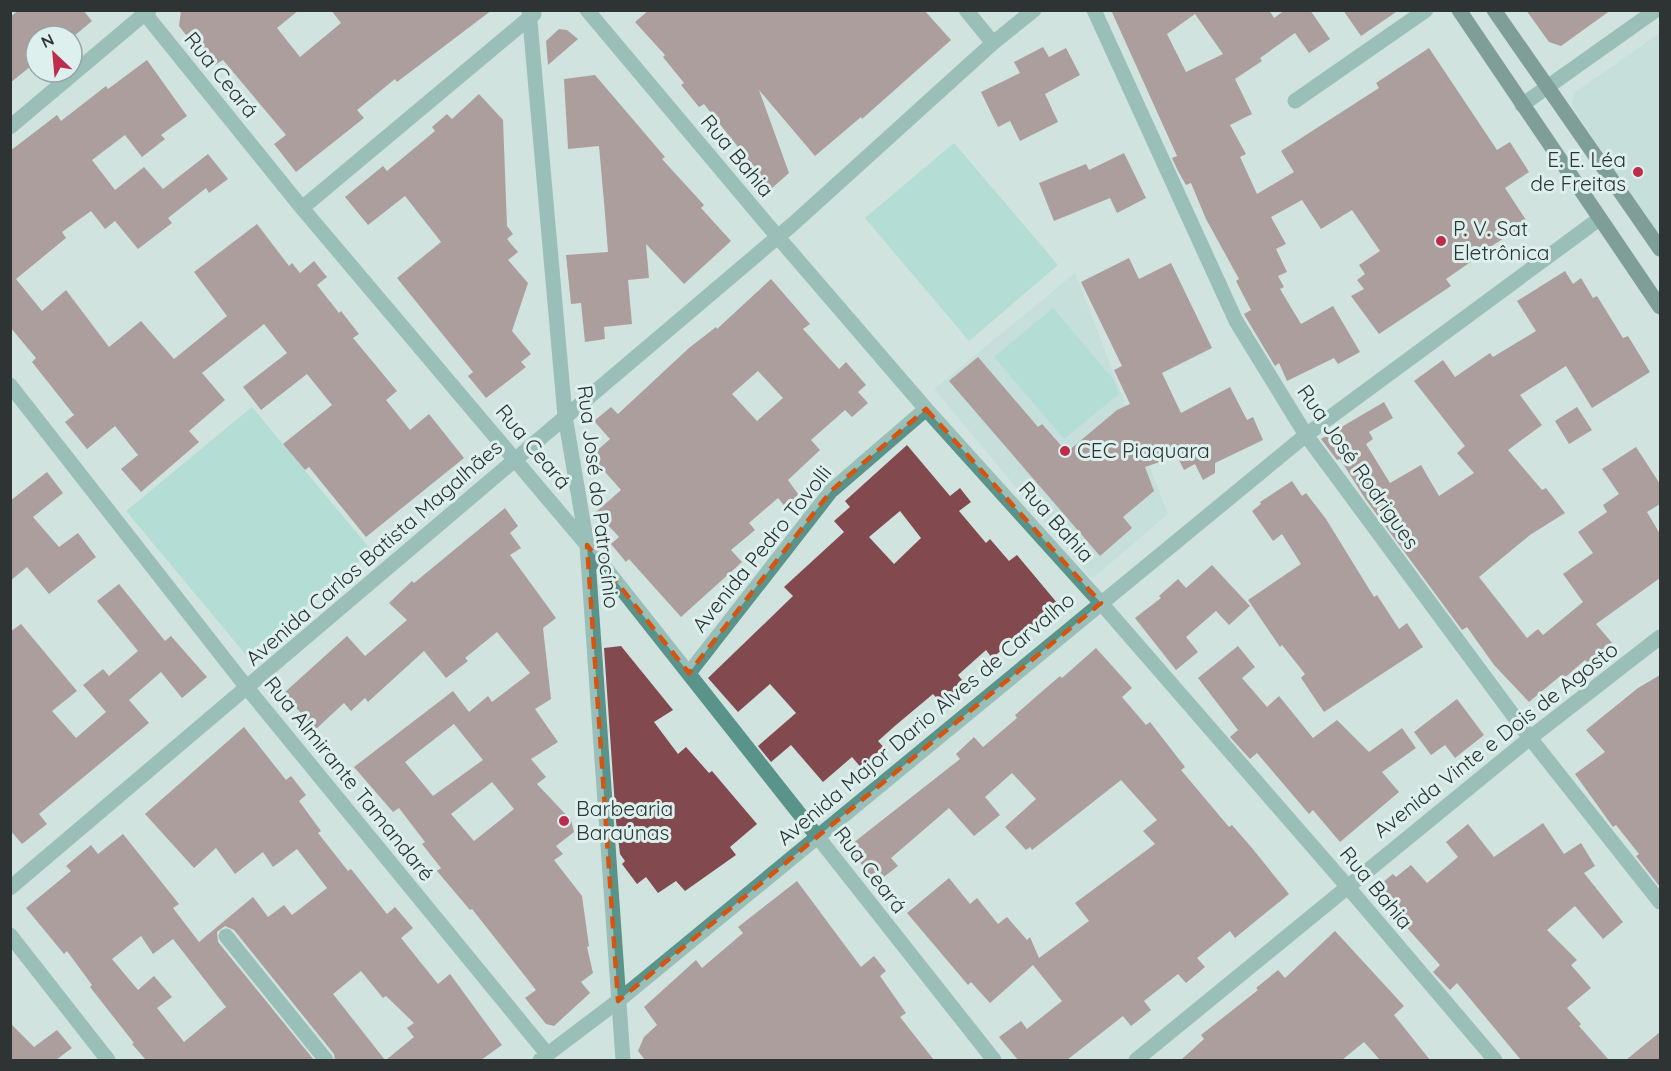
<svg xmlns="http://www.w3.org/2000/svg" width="1671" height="1071" font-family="Quicksand,sans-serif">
	<rect width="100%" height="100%" fill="#d0e3df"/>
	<path fill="#bdd9d4" d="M1660,33V239L1572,106L1574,93Z
		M1075,273L1168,514L1092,579L934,389Z"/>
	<path fill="#92d6cb" d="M954,143L1058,265L969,341L865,218Z
		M1053,308L1114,380L1119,394L1064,439L994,357Z
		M252,407L372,551L246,655L126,511Z"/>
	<path fill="#82494f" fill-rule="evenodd" d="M19,10H83L92,21L74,36H36V62L10,83V17Z
		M181,10H299L277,28L300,57L341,23L331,10H492L397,82L395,79L357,110L364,118L296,172L274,144L286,135L223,60L215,65L201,46L197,49L179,26Z
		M649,10H924L951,40L862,119L861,117L815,156L759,90L789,173L771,189L704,104L699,107L681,85L684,83L663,57L665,55L635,22Z
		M1111,10H1269L1274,18L1285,10H1310L1330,39L1309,53L1295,33L1260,58L1262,61L1235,79L1252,114L1230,125L1246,154L1240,157L1257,194L1294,172L1281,151L1379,88L1376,83L1429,48L1497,150L1510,142L1529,172L1505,188L1528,223L1471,259L1472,261L1446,279L1451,286L1379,334L1351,296L1364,289L1357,280L1365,274L1359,265L1380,251L1352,210L1321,229L1302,200L1271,217L1286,244L1276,249L1287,272L1278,276L1284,287L1280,289L1301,324L1333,306L1360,352L1338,364L1334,358L1287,381L1279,363L1275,366L1245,316L1244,314L1251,310L1236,281L1239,279L1206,219L1191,183L1186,185L1178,171L1172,158L1177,156ZM1195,14L1223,54L1186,72L1167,34Z
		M1343,10H1399L1361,36Z
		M1526,10H1611L1561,46L1549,42Z
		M559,29L567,30L578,39L548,65L546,41Z
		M1043,47L1049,57L1066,48L1080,75L1045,94L1058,122L1020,141L1010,121L998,127L981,92L1020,73L1014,62Z
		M147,60L187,116L161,135L165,139L142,157L125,135L92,160L115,190L144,167L163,189L208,154L228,179L209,193L206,188L168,218L172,223L138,249L115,221L105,229L91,211L62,232L66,238L16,279L42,311L66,290L109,347L141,321L174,359L227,316L194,272L257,224L289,266L292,263L300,273L314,261L327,277L317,285L339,313L341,311L359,334L353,338L397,391L386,400L410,430L429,414L464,458L366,537L309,467L305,470L283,444L332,405L307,374L261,410L243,387L287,353L264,324L202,373L225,400L189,431L199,442L141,492L121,469L138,455L115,426L87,449L65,422L74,415L32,362L36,358L10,327V151L57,115L61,121L106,86L108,89Z
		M595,75L665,157L662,159L704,205L701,208L731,241L684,284L646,244L649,278L628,280L632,324L604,327L605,339L585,342L581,303L571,304L566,255L608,252L605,214L599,146L568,149L564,79Z
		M479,94L503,120L507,226L513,234L507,239L518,252L508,260L528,283L512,331L531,354L521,362L526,367L486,398L468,376L473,372L397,278L441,242L405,196L368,225L345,197L383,166L387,171L435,131L432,127L447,114L452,119Z
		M1124,153L1146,198L1117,213L1110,198L1054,221L1039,183L1086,164L1089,170Z
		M1129,258L1139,279L1171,263L1212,348L1162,373L1181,413L1230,387L1247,420L1253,417L1263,440L1215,463V473L1203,480L1195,464L1184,470L1177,456L1145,467L1154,491L1123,517L1132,528L1100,556L949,381L978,357L1038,427L1042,424L1067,452L1117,410L1130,404L1114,370L1122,366L1081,282Z
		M1565,271L1573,284L1581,278L1593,298L1597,296L1623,338L1628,336L1650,372L1592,408L1566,366L1520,395L1542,425L1508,450L1542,490L1546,488L1565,513L1530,535L1479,577L1527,638L1538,629L1543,635L1583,602L1563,574L1593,553L1578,532L1607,512L1603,505L1619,494L1602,469L1636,447L1660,484V504L1647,512L1660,534V578L1596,624L1613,644L1589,664L1585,660L1562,680L1559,677L1529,702L1494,665L1467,627L1462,630L1366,500L1340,459L1337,460L1321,439L1384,402L1393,418L1369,432L1373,439L1366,444L1390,483L1421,465L1439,496L1474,473L1457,453L1465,446L1414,381L1443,360L1455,377L1490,353L1493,357L1536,331L1517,301Z
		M771,279L810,324L803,329L839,369L846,362L866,385L858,392L868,403L852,417L845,410L811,440L820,450L788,480L798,494L788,510L778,498L749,523L755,530L731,550L742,562L681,617L629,559L626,562L611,544L619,537L596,512L621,490L591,456L610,439L594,421L611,407L618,414L689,348L716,327L717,329ZM758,371L783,398L757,421L732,394Z
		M1577,407L1592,430L1569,444L1555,421Z
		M907,445L950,496L960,488L971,502L959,511L986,543L990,539L1009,561L1017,555L1058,604L992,658L986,650L958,675L966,685L943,705L933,694L896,725L878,741L886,750L863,770L852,757L823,782L791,745L771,762L758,746L796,713L770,684L738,712L708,678L793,596L784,587L844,532L834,521L850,507L845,501ZM900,511L921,538L894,564L869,537Z
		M47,472L63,493L33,517L59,547L78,533L96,557L49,594L27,567L10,581V501Z
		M1292,481L1302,496L1306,493L1326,519L1374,597L1377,595L1399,629L1407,623L1423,647L1324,712L1301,678L1305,674L1282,645L1280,647L1248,600L1301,564L1282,534L1273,541L1252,511L1261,504L1260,502Z
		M505,508L518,526L510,533L521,548L510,555L556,618L543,628L551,699L535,709L558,742L531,759L546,777L537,784L571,820L574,832L556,846L563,854L554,860L582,896L589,946L587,947L593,973L581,982L590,993L554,1026L546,1024L525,998L536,990L472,909L470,910L437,871L441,868L422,844L425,842L399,808L393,812L354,767L453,691L469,712L488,696L492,702L530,673L497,632L465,658L468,661L446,678L424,651L368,702L365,698L351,711L344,703L315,730L284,693L347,636L365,656L407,620L389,603L412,581L414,583ZM454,724L483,760L433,796L405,762ZM492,782L514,809L474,841L451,814Z
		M1212,565L1250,606L1229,625L1216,611L1186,637L1198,652L1176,670L1135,618L1161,598L1159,596L1178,579L1186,588Z
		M119,584L165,641L171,636L207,677L182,698L161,672L129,700L149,723L39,814L47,824L22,844L10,830V632L21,624L77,691L52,711L76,738L106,712L83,685L103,669L109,676L138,651L97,601Z
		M621,646L673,710L654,722L678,754L686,747L709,773L712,771L757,824L730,847L736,855L685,891L676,881L658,893L646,877L637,884L622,864L625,861L620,854L616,821L604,648Z
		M1238,646L1255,667L1242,678L1267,707L1279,696L1313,738L1337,720L1369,752L1402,728L1416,748L1382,772L1399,792L1340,842L1313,810L1309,814L1257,753L1250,759L1230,737L1238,730L1198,678Z
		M1096,648L1132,688L1122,697L1146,725L1150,722L1185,767L1181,770L1229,827L1232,825L1252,848L1289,894L1235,938L1230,931L1197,958L1205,967L1186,983L1178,974L1144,1001L1151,1010L1131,1026L1123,1016L1067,1060H1018L999,1037L1021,1021L1027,1029L1062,1001L1033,965L990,1003L971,982L968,985L907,913L949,878L970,904L977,898L998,924L1007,917L1027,940L1030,937L1039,958L1089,921L1075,903L1155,844L1143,831L1157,820L1121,780L1032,850L1030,847L1026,850L1005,827L1036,799L1012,773L985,797L1000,815L974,836L949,808L891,858L898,866L876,883L848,847L960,759L956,754L974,737L983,747L1017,718L1015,715L1039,694L1060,676L1062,678Z
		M1660,675V887L1636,856L1639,854L1616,825L1613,827L1575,774L1605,752L1586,730L1638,688Z
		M1457,699L1484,735L1455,758L1445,745L1431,755L1414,732Z
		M244,727L286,780L291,776L306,795L299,801L321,831L318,833L348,871L351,869L387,914L395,907L413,928L401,938L438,984L450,974L502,1045L481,1060H386L414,1037L407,1028L414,1023L386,996L383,998L361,971L333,994L385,1060H335L334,1054L234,930L225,926L217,932L218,942L314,1060H146L132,1044L134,1043L90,987L92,985L67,951L64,954L26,908L71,871L66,866L91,845L98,854L123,834L179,904L173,908L199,942L253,897L268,917L284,905L292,915L327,888L297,849L273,867L263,852L235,874L216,848L194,868L145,814ZM141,936L153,954L173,939L226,1007L184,1042L157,1008L172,997L154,976L138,990L112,959Z
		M1543,823L1564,854L1581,843L1595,866L1584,873L1623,922L1603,939L1575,906L1547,930L1577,960L1571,965L1591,988L1567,1008L1581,1024L1579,1026L1609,1060H1521L1457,983L1450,990L1433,972L1440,965L1394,913L1396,911L1377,887L1393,874L1396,877L1411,865L1427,883L1458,857L1446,842L1468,824L1494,857Z
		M797,881L861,967L874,956L886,971L880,976L906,1013L900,1017L934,1060H645L638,1051L644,1037L657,1025L644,1007L696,960L702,968L743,933L738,927Z
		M1335,931L1404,1006L1394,1015L1430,1060H1380L1364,1042L1342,1060H1181L1204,1039L1201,1035L1258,990L1256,988L1278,970L1285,978Z
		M10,1023L34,1047L57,1030L72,1048L56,1060H10Z
		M1660,1032V1060H1626Z"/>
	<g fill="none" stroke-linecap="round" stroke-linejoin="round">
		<path stroke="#5a938a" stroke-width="15" d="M142,10L302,208L587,545L994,1060
			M529,10L565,416L587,545L623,1060
			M587,10L777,236L926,409L1101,603L1347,886L1495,1060
			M966,10L993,43
			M1094,10L1236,321L1306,435L1530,738L1660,902
			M1295,101L1426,10
			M1522,105L1656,10
			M10,127L149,10
			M302,208L534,14
			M10,385L248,689L548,1055
			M689,673L831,491L926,409
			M10,888L793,224L993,43L1034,10
			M10,935L108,1060
			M226,936L326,1060
			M540,1060L618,1001L1306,435L1599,219
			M1136,1060L1530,738L1660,637"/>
		<path stroke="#214943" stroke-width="15" d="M1459,10L1660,307
			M1494,10L1660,249"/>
	</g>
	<path d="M0 0H1671V1071H0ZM926,409L1101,603L618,1001L587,545L689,673L831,491Z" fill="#d0e3df" fill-opacity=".55" fill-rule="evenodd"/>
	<path fill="none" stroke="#d55510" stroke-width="4.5" stroke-dasharray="12 8" stroke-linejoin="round" d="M926,409L1101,603L618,1001L587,545L689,673L831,491Z"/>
	<g fill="#bd2d4b" stroke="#ddf0ed" stroke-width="2">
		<circle cx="1638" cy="172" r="6"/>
		<circle cx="1441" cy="241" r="6"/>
		<circle cx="1065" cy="451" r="6"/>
		<circle cx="564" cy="821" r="6"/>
	</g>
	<g text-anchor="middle" stroke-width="6" stroke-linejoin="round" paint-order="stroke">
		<g font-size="21" fill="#2d3433" stroke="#ddf0ed">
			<text transform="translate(221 75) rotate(51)" y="7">Rua Ceará</text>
			<text transform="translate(737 156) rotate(50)" y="7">Rua Bahia</text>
			<text transform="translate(533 447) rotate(50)" y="7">Rua Ceará</text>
			<text transform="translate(1358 467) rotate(55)" y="7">Rua José Rodrigues</text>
			<text transform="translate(598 497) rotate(83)" y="7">Rua José do Patrocínio</text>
			<text transform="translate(1056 522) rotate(48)" y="7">Rua Bahia</text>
			<text transform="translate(762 549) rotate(-51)" y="7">Avenida Pedro Tovolli</text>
			<text transform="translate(374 553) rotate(-41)" y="7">Avenida Carlos Batista Magalhães</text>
			<text transform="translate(926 719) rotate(-40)" y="7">Avenida Major Dario Alves de Carvalho</text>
			<text transform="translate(1496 740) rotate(-38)" y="7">Avenida Vinte e Dois de Agosto</text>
			<text transform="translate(349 779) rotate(51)" y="7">Rua Almirante Tamandaré</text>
			<text transform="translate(870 870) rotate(52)" y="7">Rua Ceará</text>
			<text transform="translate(1376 888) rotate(50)" y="7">Rua Bahia</text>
		</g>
		<g font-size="21" fill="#2d3433" stroke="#ddf0ed" text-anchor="start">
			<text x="1626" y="167" text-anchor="end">E. E. Léa<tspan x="1626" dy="24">de Freitas</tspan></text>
			<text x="1453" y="236">P. V. Sat<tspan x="1453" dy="24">Eletrônica</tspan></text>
			<text x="1077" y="458">CEC Piaquara</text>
			<text x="576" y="816">Barbearia<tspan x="576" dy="24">Baraúnas</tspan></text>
		</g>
	</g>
	<rect width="1671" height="1071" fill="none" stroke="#2d3433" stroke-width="24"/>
	<g transform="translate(54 54) rotate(334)"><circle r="28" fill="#ddf0ed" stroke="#97a5a3" stroke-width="1.5"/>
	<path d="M0-4.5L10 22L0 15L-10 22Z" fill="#bd2d4b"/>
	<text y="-9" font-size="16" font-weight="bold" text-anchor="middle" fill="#2d3433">N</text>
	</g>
</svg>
